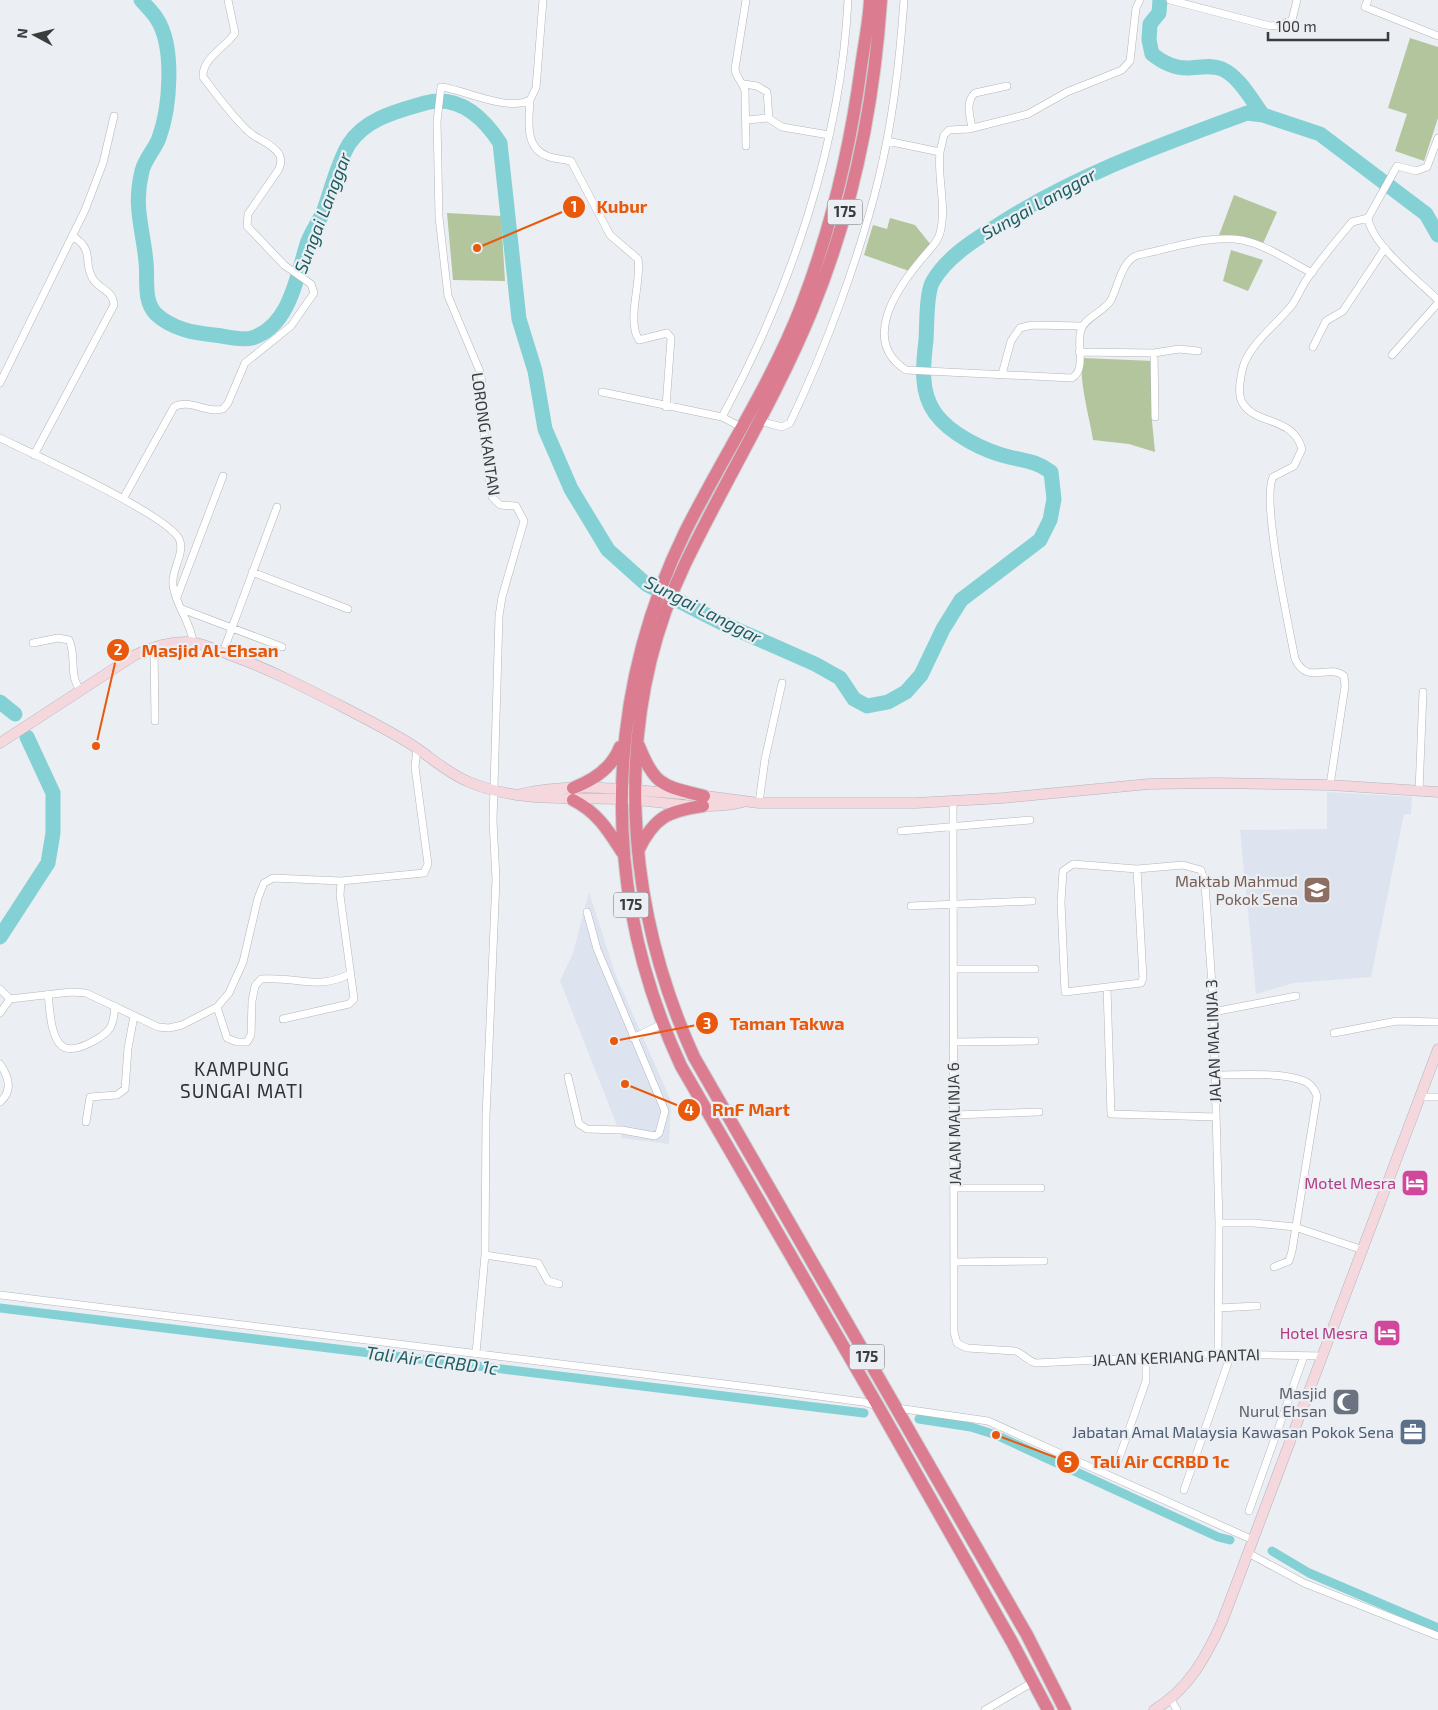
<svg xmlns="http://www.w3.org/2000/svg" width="1438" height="1710" font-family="'Exo 2',sans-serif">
	<rect width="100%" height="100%" fill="#ebeef2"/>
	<path fill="#dee4ef" d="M1327,792L1412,797L1411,814H1404L1371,977L1294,983L1256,994L1240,830L1327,829Z
		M589,892L616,976L671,1101L669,1144L622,1138L560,981L573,953Z"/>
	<path fill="#b2c59c" d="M1410,38L1438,47V118L1424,161L1395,151L1407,114L1388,108Z
		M1234,195L1277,212L1261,248L1218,238Z
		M447,213L501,216L505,281L453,280Z
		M890,218L915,225L931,245L909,271L864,255L873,225L887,229Z
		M1231,250L1263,260L1248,291L1223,281Z
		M1084,358L1153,361L1151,411L1155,452L1129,444L1093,440C1091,423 1076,371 1084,358Z"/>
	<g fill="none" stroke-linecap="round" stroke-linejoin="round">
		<path stroke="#83d1d5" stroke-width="9" d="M0,1308L864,1413
			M919,1419L971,1427L996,1435L1218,1537L1230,1540
			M1272,1551L1309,1573L1438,1628"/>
		<path stroke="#83d1d5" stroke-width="15" d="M141,0C146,6 153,12 157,19C175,47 170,108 159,138C155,149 145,159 142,171C133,207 143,228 146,262C148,279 143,301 156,314C172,329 194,333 214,335C225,336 241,341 252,338C290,326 297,276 307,244C311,232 319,222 324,210C332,188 337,164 349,144C366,118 398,111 425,103C459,94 483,117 500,143L519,319L535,371L545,429L571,489L608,550L646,584L722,623L815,664L840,678L854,699L867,706L888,702L906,692L921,675L943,629L961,600L1040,540L1050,520L1054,499L1051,472C1036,461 1026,461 1009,457C984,451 950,434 935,413C920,392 923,365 926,340C927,326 926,292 933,281C947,257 973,241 995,227C1073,176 1160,145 1247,113L1263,115L1320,134L1426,214L1438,235
			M1160,0L1159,13L1150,24L1149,40L1152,54C1162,62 1174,68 1187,68C1199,68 1210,64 1222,69C1240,77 1252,101 1263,115
			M0,702L15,714
			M0,937L48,863L53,833V793L27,737"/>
		<defs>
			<path id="street" d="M1170,0L1270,26L1280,25L1292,20L1297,0
				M1368,0L1365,7L1438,36
				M744,84L757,86L767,92L769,118
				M530,100C529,120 524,147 547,156C554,159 563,159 571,161L610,235L638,259C642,282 626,320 639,340L667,333L671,338L666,407
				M747,120L768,118L782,127L829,135
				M972,128C970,116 965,102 975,93L1007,86
				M1438,138L1427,167L1416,171L1397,166L1368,218C1372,245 1419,281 1438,300
				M887,141L940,152C937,178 947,207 940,233C938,243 926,253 920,261C896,290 861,341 906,370L1072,378C1087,369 1076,345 1081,330C1085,317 1104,312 1111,300C1118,286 1122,260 1138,255C1169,249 1211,234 1242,240C1267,245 1290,262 1312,273
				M746,146L745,91C743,82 736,78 735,69L746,0
				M940,152L944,135L949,130L969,129L1028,114L1067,92L1122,70L1130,61L1136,8L1140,0
				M1313,347L1326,321L1343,311L1385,248
				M1079,352L1154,353L1179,349L1198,351
				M1154,353L1155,417
				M1392,355L1438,303
				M1002,374L1011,341L1020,328L1032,325L1082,326
				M0,383L85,210L103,163L114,116
				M602,392L722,417L743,428
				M722,417C790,292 841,143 848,0
				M760,421L782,427L790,423C825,350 860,256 879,177C893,120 900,58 904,0
				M0,438C28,452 174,517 180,541C184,556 171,570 173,585C175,605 191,622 193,642
				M34,455L114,305C113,290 100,290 93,279C82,262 96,250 72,236
				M123,499L174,407C189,398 207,414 223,409L228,403L245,363L291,326L314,293L311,284L284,265L247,226L248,214L279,169C281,164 282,159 279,154C271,142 257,140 248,131C231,115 217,95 203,77C202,58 225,48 235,33L228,0
				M252,572L348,609
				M177,597L223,476
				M182,609L282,647
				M33,643L58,638L69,640C77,656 68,677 81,690
				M154,647L155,721
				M223,652L277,507
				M1330,785L1345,686L1344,676C1327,663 1308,686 1295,659C1289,627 1261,500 1273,477L1294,466L1302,449C1292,415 1255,426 1242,402C1237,393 1241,373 1244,364C1253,341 1277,324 1292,305C1297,298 1300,290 1305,282C1319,261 1336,241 1352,222L1368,218
				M1419,791L1423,692
				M953,801L954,1332L957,1343L967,1348L1015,1351C1024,1354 1027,1361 1036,1363L1218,1354L1323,1356
				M759,803L765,759L782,683
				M901,831L1030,820
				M1137,869L1143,978L1141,983L1065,992L1061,902L1063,871L1073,864L1137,869L1183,865L1201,870L1205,884L1213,1000L1219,1223L1218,1354
				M911,906L1032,901
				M953,969H1035
				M1107,987L1111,1114L1216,1117
				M0,989L10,999
				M48,994C50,1009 50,1036 62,1046C73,1055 103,1038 110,1028C114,1022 114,1013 115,1006
				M10,999L71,992L86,993L158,1027L169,1028L182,1025L217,1007L229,993L243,962L258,898L264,883L273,878L341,881L424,873L428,864L415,767L417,749
				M217,1007L227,1038L237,1042H247L251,1035L252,1001L255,986L261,979C298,976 315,991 350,974
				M1213,1012L1296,996
				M0,1013L10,999
				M283,1019L349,1004L354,999L340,895L341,881
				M1334,1033L1397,1021L1438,1022
				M633,1038L662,1024
				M954,1042L1035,1041
				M0,1064C9,1077 13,1091 0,1102
				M1215,1075C1239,1075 1279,1072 1301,1080C1310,1082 1314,1088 1317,1096L1292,1251L1289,1261L1274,1267
				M568,1077L579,1124L587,1129L622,1130L655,1136L659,1133L665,1111L597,949L587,912
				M1420,1097H1438
				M954,1115L1039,1112
				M86,1122L90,1097L117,1095L125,1089L128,1048L134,1016
				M955,1188H1041
				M1219,1223H1254L1295,1227L1363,1250
				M485,1255L538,1263L548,1281L559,1284
				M954,1262L1044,1261
				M0,1295L773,1390L863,1402L877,1406
				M1218,1308L1257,1306
				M476,1353L485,1255L486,1117L496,879L493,821L499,616L502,597L524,521L516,506L500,505L492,497L485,448L481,374L448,296L439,217L437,121L441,87C466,90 507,112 530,100L536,88L543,0
				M897,1408L988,1421L1253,1540
				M1277,1431L1292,1437
				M1118,1461L1146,1381V1356
				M1184,1490L1231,1354
				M1249,1511L1304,1356
				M1248,1553L1304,1583L1438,1636
				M1171,1700L1177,1710
				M985,1710L1033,1682"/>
			<path id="secondary" d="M0,743L135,655C153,647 170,641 190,642C203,643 217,650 230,655C269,669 306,688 343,707C366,719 390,731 412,745C432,758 447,773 469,782C519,803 570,797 622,799C662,801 704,812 743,802
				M516,795C570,781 629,790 684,794
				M698,795L759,803H916L1003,798L1149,784L1216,783L1330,785L1438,792
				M1154,1710C1189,1689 1206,1657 1222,1622L1438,1049"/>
			<path id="highway" d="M870,0C869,22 864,45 861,67C850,149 831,229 801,307C770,386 723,456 685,532C602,702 601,894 681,1066L878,1406L1012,1642L1048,1710
				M881,0C874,105 852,212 812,310C776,398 726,479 685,564C611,720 624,903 694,1057L1027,1635L1065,1710
				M639,746C655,787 664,786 704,796
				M573,788C594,780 612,768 620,747
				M573,800C597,812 608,830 622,852
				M638,851C654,817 668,811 703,806"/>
		</defs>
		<use href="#street" stroke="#b3b5b9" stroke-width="8"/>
		<use href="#secondary" stroke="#b3b5b9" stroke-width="11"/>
		<use href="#highway" stroke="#cccccd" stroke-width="14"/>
		<use href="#street" stroke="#fff" stroke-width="7"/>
		<use href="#secondary" stroke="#f4d8de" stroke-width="10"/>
		<use href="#highway" stroke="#db7c91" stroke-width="12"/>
	</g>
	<defs>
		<symbol id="school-square" viewBox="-11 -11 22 22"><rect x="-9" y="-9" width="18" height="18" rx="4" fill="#8d6e63" stroke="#ebeef2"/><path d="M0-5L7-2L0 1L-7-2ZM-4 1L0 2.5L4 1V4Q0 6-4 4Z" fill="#fff"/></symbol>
		<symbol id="hotel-square" viewBox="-11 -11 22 22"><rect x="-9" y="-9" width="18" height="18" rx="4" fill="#d1479c" stroke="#ebeef2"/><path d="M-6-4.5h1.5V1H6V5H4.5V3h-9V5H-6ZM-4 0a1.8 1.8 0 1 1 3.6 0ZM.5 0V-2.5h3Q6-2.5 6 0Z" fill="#fff"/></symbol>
		<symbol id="mosque-square" viewBox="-11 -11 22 22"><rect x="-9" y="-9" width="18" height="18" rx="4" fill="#6b7280" stroke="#ebeef2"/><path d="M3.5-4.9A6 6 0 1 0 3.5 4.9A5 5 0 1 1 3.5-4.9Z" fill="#fff"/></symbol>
		<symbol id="office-square" viewBox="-11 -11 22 22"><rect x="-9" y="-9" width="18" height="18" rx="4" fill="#5c6f8a" stroke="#ebeef2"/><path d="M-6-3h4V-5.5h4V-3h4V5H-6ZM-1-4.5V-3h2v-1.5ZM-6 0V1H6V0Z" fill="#fff"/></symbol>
	</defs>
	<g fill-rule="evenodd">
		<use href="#school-square" x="1301" y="874" width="32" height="32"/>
		<use href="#hotel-square" x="1399" y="1167" width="32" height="32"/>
		<use href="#hotel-square" x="1371" y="1317" width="32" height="32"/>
		<use href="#mosque-square" x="1330" y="1386" width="32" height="32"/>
		<use href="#office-square" x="1397" y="1416" width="32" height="32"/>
	</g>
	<g text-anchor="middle" stroke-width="4.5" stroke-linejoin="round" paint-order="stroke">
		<g fill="#ebeef2" stroke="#707173" stroke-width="1">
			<rect x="827.5" y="199.5" width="35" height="25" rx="4"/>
			<rect x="613.5" y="892.5" width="35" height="25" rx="4"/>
			<rect x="849.5" y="1344.5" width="35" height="25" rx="4"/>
		</g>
		<g font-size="15" font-weight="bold" fill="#3b3c3d">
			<text x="845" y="217">175</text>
			<text x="631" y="910">175</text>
			<text x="867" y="1362">175</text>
		</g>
		<g font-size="16" fill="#3b3c3d" stroke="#ebeef2">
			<text transform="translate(486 434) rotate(82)" y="6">LORONG KANTAN</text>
			<text transform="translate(1213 1041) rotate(-92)" y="6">JALAN MALINJA 3</text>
			<text transform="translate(954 1124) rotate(-91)" y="6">JALAN MALINJA 6</text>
			<text transform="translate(1176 1357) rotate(-2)" y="6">JALAN KERIANG PANTAI</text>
		</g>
		<g font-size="16" fill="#785e54" stroke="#ebeef2" text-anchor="end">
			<text x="1298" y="887">Maktab Mahmud<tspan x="1298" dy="18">Pokok Sena</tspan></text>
		</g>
		<g font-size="16" fill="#b23c85" stroke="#ebeef2" text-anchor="end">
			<text x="1396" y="1189">Motel Mesra</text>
			<text x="1368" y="1339">Hotel Mesra</text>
		</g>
		<g font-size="16" fill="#5b616d" stroke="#ebeef2" text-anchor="end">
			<text x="1327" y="1399">Masjid<tspan x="1327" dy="18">Nurul Ehsan</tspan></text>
		</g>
		<g font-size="16" fill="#4e5e75" stroke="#ebeef2" text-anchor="end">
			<text x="1394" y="1438">Jabatan Amal Malaysia Kawasan Pokok Sena</text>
		</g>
		<g font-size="18" font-style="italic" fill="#1c5e62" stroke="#ebeef2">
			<text transform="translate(1039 204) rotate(-29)" y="6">Sungai Langgar</text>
			<text transform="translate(323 213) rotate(-69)" y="6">Sungai Langgar</text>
			<text transform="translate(703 610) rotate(27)" y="6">Sungai Langgar</text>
			<text transform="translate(432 1361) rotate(7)" y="6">Tali Air CCRBD 1c</text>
		</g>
		<g font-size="19" letter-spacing="1" fill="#303235" stroke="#ebeef2">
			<text x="242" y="1076">KAMPUNG<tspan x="242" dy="22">SUNGAI MATI</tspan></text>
		</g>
	</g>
	<path fill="none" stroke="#e8590c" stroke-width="2" d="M477 248L574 207M96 746L118 650M614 1041L707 1023M625 1084L689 1110M996 1435L1068 1462"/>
	<g fill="#e8590c" stroke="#ebeef2" stroke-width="2">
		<circle cx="477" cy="248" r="5"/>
		<circle cx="96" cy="746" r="5"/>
		<circle cx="614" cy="1041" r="5"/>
		<circle cx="625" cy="1084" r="5"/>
		<circle cx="996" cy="1435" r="5"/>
		<circle cx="574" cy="207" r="12"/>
		<circle cx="118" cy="650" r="12"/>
		<circle cx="707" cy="1023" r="12"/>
		<circle cx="689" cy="1110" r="12"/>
		<circle cx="1068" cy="1462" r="12"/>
	</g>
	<g font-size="15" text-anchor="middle" font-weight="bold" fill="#fff">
		<text x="574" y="212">1</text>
		<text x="118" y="655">2</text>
		<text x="707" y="1029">3</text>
		<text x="689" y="1115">4</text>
		<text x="1068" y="1467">5</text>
	</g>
	<g font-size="18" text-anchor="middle" font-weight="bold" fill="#e8590c" stroke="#ebeef2" stroke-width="4.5" stroke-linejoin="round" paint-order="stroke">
		<text x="622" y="213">Kubur</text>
		<text x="210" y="657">Masjid Al-Ehsan</text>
		<text x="787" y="1030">Taman Takwa</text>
		<text x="751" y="1116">RnF Mart</text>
		<text x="1160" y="1468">Tali Air CCRBD 1c</text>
	</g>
	<g transform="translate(35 35) rotate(277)" stroke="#ebeef2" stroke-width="4" paint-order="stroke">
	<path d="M0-4L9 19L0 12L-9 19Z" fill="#3b3c3d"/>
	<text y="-8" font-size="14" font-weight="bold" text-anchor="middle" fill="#3b3c3d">N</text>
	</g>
	<path d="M1268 32v8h120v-8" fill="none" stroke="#3b3c3d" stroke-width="2.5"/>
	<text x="1276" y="32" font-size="15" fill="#3b3c3d" stroke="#ebeef2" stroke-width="4" paint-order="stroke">100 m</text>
</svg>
